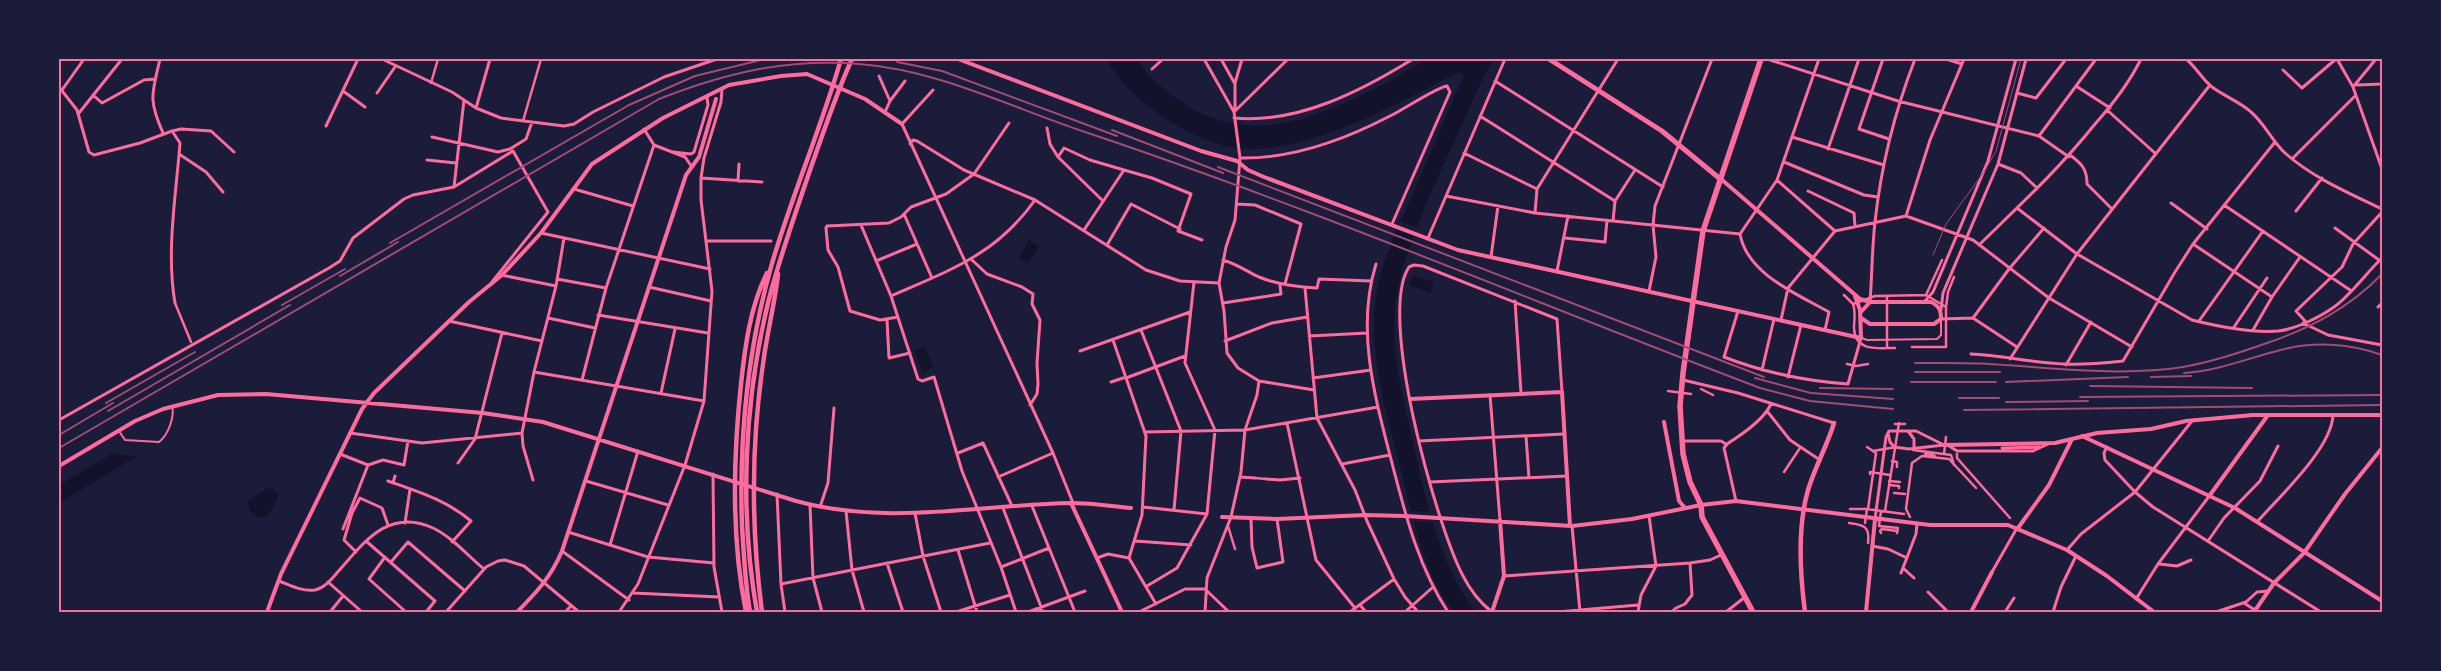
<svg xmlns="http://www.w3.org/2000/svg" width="2441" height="671" font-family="Manrope,sans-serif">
	<rect width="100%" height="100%" fill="#1b1b3a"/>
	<path fill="#12122b" d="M1107,59H1137C1148,79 1167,92 1186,105C1255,149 1325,114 1390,81C1403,75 1416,63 1430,59C1443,55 1480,59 1495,59C1480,79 1472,104 1461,127C1437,180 1401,250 1395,308C1391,348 1401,389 1410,428C1423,488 1437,563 1476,612H1454C1425,576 1414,523 1403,478C1390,427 1373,372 1374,318C1375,271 1397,231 1415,189C1431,151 1447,114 1463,77V74L1456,73C1398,104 1298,159 1231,147C1206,142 1183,130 1162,116C1139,100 1120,84 1107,59Z
		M1029,240L1039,246L1028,264L1018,258Z
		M1413,275L1434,282L1430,293L1409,285Z
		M925,347L933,367L923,372L914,351Z
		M112,454L137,456L59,503V485Z
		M269,487L279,493L274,506L267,516L257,517L250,511L248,501Z"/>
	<path fill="#1b1b3a" d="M1399,220L1421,229L1417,237L1395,229Z
		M1409,511L1434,512L1437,523L1412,521Z"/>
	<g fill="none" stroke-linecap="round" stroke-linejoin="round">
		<path stroke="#ff6b9d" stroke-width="2" d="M1862,338L1867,340L1937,339L1941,335V321
			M119,431L125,440L159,442C168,435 175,417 172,406"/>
		<path stroke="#ff6b9d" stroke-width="2.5" d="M431,83L438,59
			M523,121L541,59
			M1844,295L1853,304
			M1926,295L1942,260
			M1887,296V348
			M175,303L191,342
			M1946,307L1948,292L1954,277
			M1895,348C1877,348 1855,352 1854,328C1854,320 1856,312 1853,304L1875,296L1926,295L1946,307V347H1912
			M1847,364L1856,366L1868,364
			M1701,389L1713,395
			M1668,391L1691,394
			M1895,424H1905
			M1867,447L1873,451
			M1913,450L1951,455L1954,465
			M1873,451L1896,447
			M1933,454H1925L1935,456V457
			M1944,454L1946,437
			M1957,454V458L2010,518
			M1892,461L1897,462V467
			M1784,472L1800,448
			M1870,474V472L1890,475
			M1255,478L1266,479
			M1889,481L1900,482
			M1889,485L1899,486V488
			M1894,493L1905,494
			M1850,509H1867L1904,514
			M1868,509L1876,453L1874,452
			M1881,511L1879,526L1898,528L1897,533
			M1885,511L1899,423
			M1910,517L1906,509L1912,463L1922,456L1949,459L1976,488
			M1849,523C1864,525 1870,526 1868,543
			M1865,523L1867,509
			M1228,526L1235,549
			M1881,533L1880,531L1882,529L1897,531
			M1671,612L1676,608"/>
		<path stroke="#ff6b9d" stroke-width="3" d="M160,59C152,94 148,99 163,133
			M382,59L452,92L476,108L501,118L564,126L574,124L593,112L664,77L717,59
			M1204,59L1234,112L1240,158L1235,220L1226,247L1219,283L1224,311L1227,353L1238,368L1259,381L1314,390
			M1221,59L1235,84V110
			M1767,59L1898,101L2039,136L2069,157
			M1819,59L1777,180L1740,234C1747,274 1797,294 1829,312L1825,330
			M1883,59L1859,129L1889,139
			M1946,59L1962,64
			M2186,59C2196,67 2202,79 2212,87C2224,96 2240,102 2251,112C2265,124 2272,141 2285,153C2313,178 2349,193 2382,209
			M2337,59L2353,87L2382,169
			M1152,69L1163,59
			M2283,70L2302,88L2336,59
			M879,76L890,101L885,112
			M1495,81L1663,187
			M1235,83L1242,59
			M2357,85L2382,84
			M2076,86L2110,108
			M59,87L77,110L89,152L94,155L140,143L172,131L180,143C176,195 166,252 175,303
			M2353,87L2376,59
			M62,90L84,59
			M933,90L902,124L1053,453L1073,503
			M343,91L365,107
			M377,93L395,67
			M2017,93L2036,98L2066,59
			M93,95L102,103L144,80L155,79
			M890,101L905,81
			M476,108L490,59
			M2107,110L2156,154
			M1234,112L1288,59
			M79,113L122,59
			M1480,116L1615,201
			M1234,118C1298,124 1361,91 1413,59
			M326,126L358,59
			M1047,128L1050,144L1058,157L1103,201
			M644,129L654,145L685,157L692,167
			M172,131L181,129L211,131L234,152
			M2039,136L2096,59
			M432,137L498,152L510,149L526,139L532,122
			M1792,137L1884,165
			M910,144L913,140L917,141L964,170L1035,200L1146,270L1180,281L1219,283
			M1828,149L1859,59
			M673,152L691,154L694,152L708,105L707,97
			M1464,153L1537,189
			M179,154L206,172L223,192
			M2070,155C2082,164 2087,169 2087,184L2112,209
			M1058,157L1064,148L1090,160L1124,170
			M1240,158C1292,159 1344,140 1390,116C1401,111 1439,86 1447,86L1450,92L1392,224
			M2292,159L2355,96
			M427,160L456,163
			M1784,162L1864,195L1878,197
			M1998,164L2021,173L2037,188
			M701,178L762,182
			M1777,180L1835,231
			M738,181L739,164
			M454,187L464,100
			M574,189L633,206
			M1808,191L1854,213L1855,227
			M1446,196L1535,213L1740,234
			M2171,203L2207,229
			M1237,204L1255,205L1301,224L1285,284
			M2224,205L2350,290
			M2017,208L2077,254L2192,320C2216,326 2253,333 2278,331C2296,329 2320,317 2334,307C2351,295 2367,272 2382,258
			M2296,211L2322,178
			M1535,213L1537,189L1618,59
			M904,214L932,278
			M1906,216L1930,140L1964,59
			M1613,221L1615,201L1635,170
			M861,225L891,296L918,379L922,381L934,377L962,471L1001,567L1016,612
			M2335,228L2379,260
			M1084,230L1124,170L1152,178L1191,194L1178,231L1202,240
			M541,233L710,269
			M1428,238L1505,59
			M1565,238L1605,242L1607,220
			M707,241H771
			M2193,244L2272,297
			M1107,245L1131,204L1180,229
			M1979,245C2020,205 2059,169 2095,124C2113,104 2129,83 2141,59
			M1491,257L1498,206
			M972,260L987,274L1022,287L1033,294L1032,304L1040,320L1037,363L1038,384L1037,394L1030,405
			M1223,260C1237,264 1246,271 1259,277C1278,285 1298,287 1317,288L1319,279L1371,281
			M876,261L917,244
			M1376,264C1355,331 1376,401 1393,467C1406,517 1419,568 1448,612
			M1557,271L1568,216
			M501,275L556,286
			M557,279L606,288
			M649,287L711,301
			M1305,288L1317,418L1355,490L1367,521L1394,579L1405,597L1418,612
			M1649,291L1656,257L1653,225L1655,206L1712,59
			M891,296C950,270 996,255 1035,200
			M1515,301L1521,393
			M1925,301L1933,292L1988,161L2016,59
			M1870,302C1872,276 1872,248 1875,222C1881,166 1895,111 1915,59
			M1223,303L1281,294L1280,285
			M2378,307L2382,303
			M1941,310L1943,293L1998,164L2026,59
			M1738,311L1724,357C1765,373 1805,381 1848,384L1861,338
			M598,315L708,333
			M898,317L880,320L850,311L838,267L828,250L826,228L827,226L889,223L901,217L911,207L946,194L974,174L1009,123
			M548,318L595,328
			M1973,318L2009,269L2044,228
			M1941,319L1973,318L2017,347
			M887,320L889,358L910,353
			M1781,320L1788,288L1835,231L1906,216L1973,240L2049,298L2132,347
			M449,321L542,341
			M2199,321L2263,231
			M2305,321L2296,311L2342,267L2353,244L2382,212
			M2303,323L2328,335L2382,345
			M2234,327L2267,278
			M1141,330L1181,431L1174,510
			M2253,330L2272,297L2300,257
			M1309,336L1367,333
			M1113,340L1146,436L1142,515L1129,558
			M1225,341L1272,323L1307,317
			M1080,351L1190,312
			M1971,354C2002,355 2032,363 2064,364C2084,365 2104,363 2123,361L2175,272L2193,244L2275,142
			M2010,359L2077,254L2210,85
			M2066,365L2091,322
			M1762,370L1774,319
			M534,372L704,401
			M1788,377L1801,325
			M1126,378L1185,356
			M1313,378L1371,370
			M582,380L606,288L654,145
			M1683,380L1738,393L1834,423
			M1111,382L1126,377
			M661,393L675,329
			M1490,395L1500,520
			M1767,411L1790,440L1820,460
			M59,420L329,268L340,261L353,238L404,199L413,195L454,187L513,151L548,212L492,282
			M1287,423L1316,560L1355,608
			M1908,431L1914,439V447
			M1145,432L1245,430L1378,407
			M350,433L422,443L522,433
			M1888,433L1890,442L1894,447L1909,449L1944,445
			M1526,436L1529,478
			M1419,441L1564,434
			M1682,441H1721L1726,444
			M1946,444L1957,451H2033L2048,444
			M2107,447L2104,453L2105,460L2135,492L2153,507L2321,612
			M2002,448L2039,447
			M638,451L610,545L648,557L714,563
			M958,453L983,443L1012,506
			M340,454L368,465
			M458,463L475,439L502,333
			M1342,464L1390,455
			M713,474L714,567L722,612
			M998,477L1053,453
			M1240,477L1255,478
			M1266,479L1280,480L1300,478
			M533,480L523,446L522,433L534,372L556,286L564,238
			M388,481C419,492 446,500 471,521L452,542
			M586,481L668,505
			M1430,482L1567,476
			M393,483L395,476
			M777,494L781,584L785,612
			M1736,501L1724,448C1727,442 1731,442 1736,438C1748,430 1765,417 1771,404
			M810,505L813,578L822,612
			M1032,506L1075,612
			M820,507L828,483L834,408
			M1143,507L1207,514
			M1003,508L1043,612
			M846,511L852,570L864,612
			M915,513L923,556L941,612
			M1251,519L1252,547L1257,568L1283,562L1277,519
			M1875,519L1886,437L1889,431H1916L1944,445
			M2257,522C2279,497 2332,448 2333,415
			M405,523L410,489
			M1572,526L1580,612
			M343,529L368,465L383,460L404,465L408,441
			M568,532L610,545
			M366,541L435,601L426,612
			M1135,541L1191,545
			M2208,541L2224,518L2260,481L2278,446
			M1872,546L1888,549L1907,558
			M958,550L977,612
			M2067,550L2081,534L2135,492L2192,421
			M562,551L629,600
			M356,552L344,540L352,513L360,498L382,508L388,525
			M385,557L369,579L406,612
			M1097,558L1108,554L1129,558L1156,604
			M391,562L408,542L465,591
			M887,563L903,612
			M2159,564L2177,566L2191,560
			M1001,567L1049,548
			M1903,568L1914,578
			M1992,572L2017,528
			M1901,573L1916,534L1917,524
			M1504,576L1690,563L1710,560L1721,555
			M279,581C290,585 302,592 315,590C324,588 330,581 336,574C363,544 387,507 433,528C452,537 468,556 484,569
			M328,582L362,612
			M781,584L990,543
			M1147,586L1177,568L1207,514L1215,430L1185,363L1194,282
			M1928,592L1948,612
			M633,593L719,597
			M2136,599L2158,564L2210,495
			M2244,603L2258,612
			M1360,605L1366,612
			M1676,608L1685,604L1692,595L1690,563
			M330,612L343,596
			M446,612L486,567L498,561L505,560L524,566L579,612
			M565,612L571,606
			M619,612L638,584L685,465L704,401L712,291L701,200V178L704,158L721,102L722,89
			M956,612L1010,595
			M1028,612L1085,591
			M1139,612L1185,589H1205L1229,612
			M1205,612L1207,578L1231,517L1241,472L1245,430L1257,395L1259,381
			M1350,612L1394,579
			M1405,612L1433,587
			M1492,612C1479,602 1469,588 1462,574C1436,523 1377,315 1409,267L1414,265L1423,266L1557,319L1562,392
			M1557,612L1638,605
			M1638,612L1641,595L1656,566L1649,516
			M1726,612L1745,597
			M2005,612L2014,598
			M2053,612L2061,587L2076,556
			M2216,612L2246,602L2257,592L2268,591
			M2381,612L2382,609"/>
		<path stroke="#ff6b9d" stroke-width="4" d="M958,59L1201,151L1237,161L1248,170L1264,177L1458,250L1861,338L1860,310L1855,296
			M1721,179L1860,299L1870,302H1931C1939,306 1941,310 1941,319L1934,324H1870L1861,318
			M1861,312L1870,302
			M1410,399L1562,392L1570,526
			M1664,422L1679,501L1685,508
			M2082,436L2235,508L2382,601
			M1944,445L2055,443L2097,433L2151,429L2186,421L2253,415H2382
			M59,466L135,421L163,409L218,395L266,394L483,413L543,422L796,501C886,526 978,505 1070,503C1090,503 1111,506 1131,508
			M2210,495L2268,415
			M1071,503L1122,612
			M1222,517L1277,519L1365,515L1405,516L1572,526L1632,519L1701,505L1736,501L1930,525H2008L2067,550L2107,576L2154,612
			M2018,528L2049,485L2072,439
			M267,612L281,574L362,409L374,393L469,302L502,275L541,233L592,164L663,118L729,85L781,76L807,74L865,99L902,124
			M517,612C536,593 551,577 562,551L686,175L699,157L716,99
			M1492,612L1504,576L1500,520
			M1866,612L1875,519
			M1971,612L1992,572
			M2254,612L2274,583L2304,553L2345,494L2382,448"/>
		<path stroke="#ff6b9d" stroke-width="4.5" d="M746,612C731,538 733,459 741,384C745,347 750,307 767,273
			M750,612C745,583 744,555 742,526C739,438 747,352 771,267C791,197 821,129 841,59
			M757,612C739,511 744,399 769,299C780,256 795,215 809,173C823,134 835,96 852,59
			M762,612C751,528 751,441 764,357C768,329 775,302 778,274
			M1805,612C1800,574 1797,528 1808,490C1815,467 1827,446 1834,423"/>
		<path stroke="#ff6b9d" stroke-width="5" d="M1549,59L1662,131L1719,178"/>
		<path stroke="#ff6b9d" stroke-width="5.5" d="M1753,612L1702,517L1701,505L1690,482L1683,454L1680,406L1683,373L1703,231L1761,59"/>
		<path stroke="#a44b75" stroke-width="1" d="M1933,255L1946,224L1984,172L1996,151L2021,59"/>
		<path stroke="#a44b75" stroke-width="2" d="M897,62L942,71L1117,136
			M1112,130L1223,173
			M1218,167L1764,377
			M390,243L629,105L695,76L765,59
			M340,276L398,242
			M282,305L345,269
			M1915,363C1945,363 1975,362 2005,365C2064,369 2125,376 2183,367C2212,362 2239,353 2267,343C2311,328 2349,308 2382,274
			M1915,372H2000
			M2184,373C2217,371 2246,359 2277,351C2311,341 2349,343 2382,355
			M2151,377L2191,376
			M1755,378L1811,393L1893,399
			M1911,382H1996
			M2006,382L2128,377
			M2090,386L2252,388
			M1820,388L1893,389
			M2080,397L2382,395
			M1959,398H1999
			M2006,402L2088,401
			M106,403L195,352
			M1964,410L2382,405
			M108,411L290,305
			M59,435L113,403
			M59,448L659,99C725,73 788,58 859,64C939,70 1012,108 1088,133C1315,209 1536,303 1760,388L1810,401L1893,409"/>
	</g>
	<rect width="2441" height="671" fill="none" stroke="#1b1b3a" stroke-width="120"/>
	<rect x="60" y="60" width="2321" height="551" fill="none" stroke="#ff6b9d" stroke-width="2"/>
</svg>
